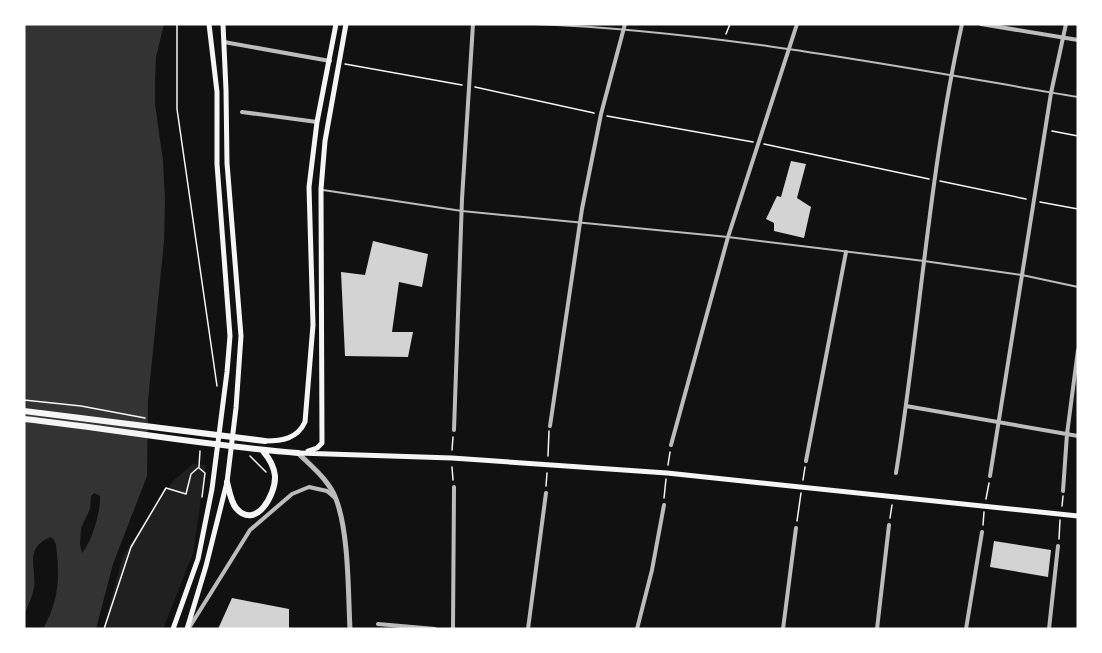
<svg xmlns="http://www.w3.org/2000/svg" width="1102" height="653" font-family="'Nunito Sans',sans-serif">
	<rect width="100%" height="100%" fill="#111"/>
	<path fill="#202020" d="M193,464L206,465L193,553L163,629H103L123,556L173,481Z"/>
	<path fill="#333" fill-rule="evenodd" d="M24,24H164L156,57L155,81V104L163,161L165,200L164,242L148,400L147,476L113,564L96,629H43C57,604 60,582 57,554C56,547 57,542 51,537C23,548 37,568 34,588C32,598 27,607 24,616ZM94,493L100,496C101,510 92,542 82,553L80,545L81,528L90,509L91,496Z"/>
	<path fill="#d3d3d3" d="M791,161L806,164L797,198L811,207L804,238L774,231V223L766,219L777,196L781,197Z
		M373,241L428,254L422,287L399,282L392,332H413L408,357L345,356L341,272L365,275Z
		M994,541L1051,550L1048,577L990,567Z
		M232,598L289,609V629H218Z"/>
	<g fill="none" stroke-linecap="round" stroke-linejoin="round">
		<path stroke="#f5f5f5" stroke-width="1.5" d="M177,24V109L217,386
			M726,34L730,24
			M345,64L462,85
			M475,87L594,113
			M607,116L753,142
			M1052,131L1078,136
			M764,144L929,179
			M940,181L1026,199
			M1040,202L1078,209
			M24,400L81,406L145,418
			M452,450L453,437
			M250,456L266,472
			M548,456L549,431
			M668,465L670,452
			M452,467L453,480
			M199,468L205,473L202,497
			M803,480L805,467
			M546,486L547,473
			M664,498L666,479
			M986,499L989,483
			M1062,506L1063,496
			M890,518L892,505
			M797,521L801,493
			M983,525L984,512
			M1059,539L1060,520
			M104,629L131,547L166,488L186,494L191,474L199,467L200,451"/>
		<path stroke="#bcbcbc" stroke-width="2" d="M535,24C716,31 900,67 1078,97
			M323,190L462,211L728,237L924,261L1022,275L1078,287"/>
		<path stroke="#bcbcbc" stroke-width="4" d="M981,24L1078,40
			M224,42L330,61
			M242,112L317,122
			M906,406L1078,436
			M550,426L582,209L601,114L625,24
			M454,430L462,199L473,24
			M671,445L728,237L797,24
			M806,461L846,252
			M896,473C920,324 929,172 962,24
			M990,476L1051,93L1066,24
			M1063,491L1067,434L1078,350
			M378,624L435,629
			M189,628L250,530L292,494L309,487L327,491L334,497
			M453,629L454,487
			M528,629L546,493
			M637,629L652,570L664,505
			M783,629L796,528
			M877,629L889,525
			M966,629L982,532
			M1049,629L1058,546"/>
		<path stroke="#bcbcbc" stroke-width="5" d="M298,453C312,467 329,480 336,499C349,533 348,592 350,629"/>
		<path stroke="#f5f5f5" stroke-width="5" d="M265,441C282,441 297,439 305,422L313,325L309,187L317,122L336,24
			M308,451L317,448L322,443L321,189L325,141L346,24
			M298,453L452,458L667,473L1078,516
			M173,629L198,559L212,489L227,372L230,336L217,164V92L209,24
			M187,629L206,566L227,482L236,408L241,336L227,163L226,90L223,24"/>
		<path stroke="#f5f5f5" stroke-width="6" d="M24,411L265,441
			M24,419C115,429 206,446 298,453
			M227,482C229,490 231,502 236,508C256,531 276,494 275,476C274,466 269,458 263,451"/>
	</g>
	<rect width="1102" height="653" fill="none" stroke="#ffffff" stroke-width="51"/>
</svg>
